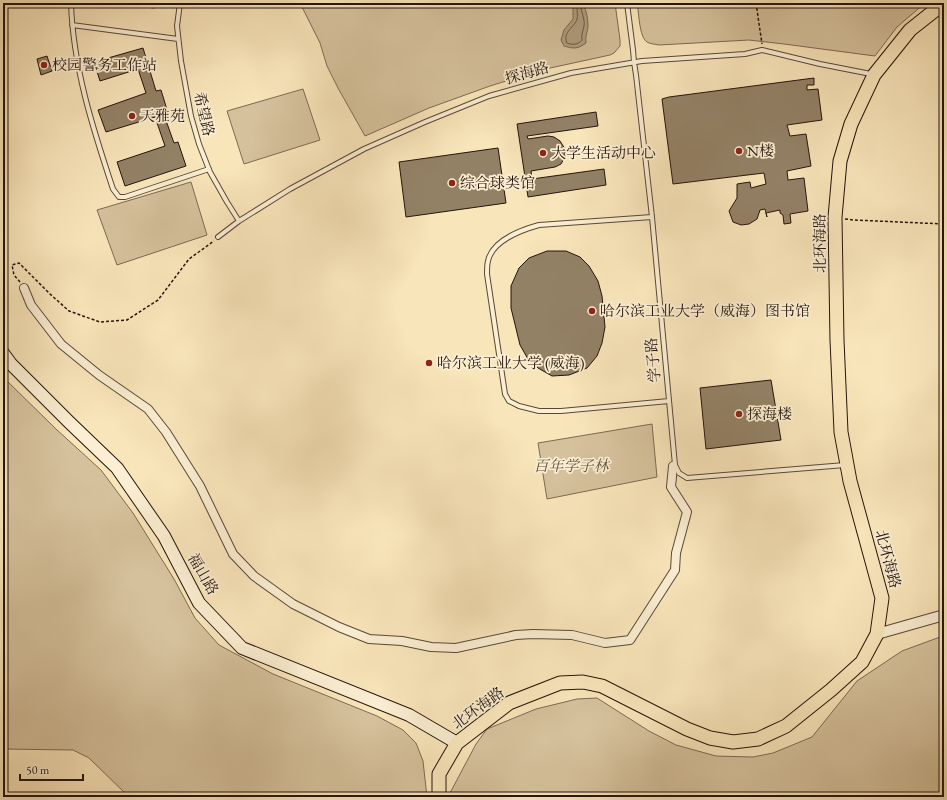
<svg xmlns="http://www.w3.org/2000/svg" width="947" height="800" font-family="'EB Garamond','Noto Serif SC',serif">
	<rect width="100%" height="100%" fill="#f9e5ba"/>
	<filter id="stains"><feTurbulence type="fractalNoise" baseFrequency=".005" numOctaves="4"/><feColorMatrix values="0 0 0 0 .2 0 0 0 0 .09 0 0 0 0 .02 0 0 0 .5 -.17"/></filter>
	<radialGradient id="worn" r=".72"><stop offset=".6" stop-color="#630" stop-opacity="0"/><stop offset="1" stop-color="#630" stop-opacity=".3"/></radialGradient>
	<path fill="#d5c19c" stroke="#7c6a54" d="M300,3H615L620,40V46L614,53L610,55L541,70L490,86L429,108L365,136L338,88L327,66L320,43Z
		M637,3H925L897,27L875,56L784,44L749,40L659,45C655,44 650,44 647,42C639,37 639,12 637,3Z
		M303,89L320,140L244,164L227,111Z
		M191,182L207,235L117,265L97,210Z
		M3,377L56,429L101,470L133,513L174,579L195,618L219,645L273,674L377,716L403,730L416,743L423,761L427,797H129L89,758L73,750L3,749Z
		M652,424L657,477L547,499L538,443Z
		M940,637H944V797H451L450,793L476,744L487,729L536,709L577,699L597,698L649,731L676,745L716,756L753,757L773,753L812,737L857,681L902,651Z"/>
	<path fill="#b19e7e" stroke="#796750" d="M568,3H585L584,5C586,11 588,18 588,25C588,32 585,35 586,43C578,49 574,49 564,46L561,40L564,30L573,19V6Z"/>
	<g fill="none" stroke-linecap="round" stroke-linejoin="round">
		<path stroke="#6a5944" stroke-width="1" d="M578,7L581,8C582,14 585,20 584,26C583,31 581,35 582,40C578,45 572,45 567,43C562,32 575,27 577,19C578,16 577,12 577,9Z"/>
	</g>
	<path fill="#938166" stroke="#24140b" d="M119,3H155L154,8Z
		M143,48L156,91L161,90L168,113L164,115L174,143L178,142L186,166L125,186L117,162L165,146L155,117L106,132L98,110L146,93L138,69L100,81L94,62Z
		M47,56L52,71L41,75L37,59Z
		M814,78V85H807V90L818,89L822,120L787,125L790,136L806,134L811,166L787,171L788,180L804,178L808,211L790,214L791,223L784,224L783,215L780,213V210L766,213L767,217L765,209L760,210L757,219L749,224L741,225L733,222L729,211L737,198V184L750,182L751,188L766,184L764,173L673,184L662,99L669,97Z
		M596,112L598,126L527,136L528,139L548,136L554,137L560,141L565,149V157L561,164L555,167L531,171L532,179L604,169L606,185L528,197L517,124Z
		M498,148L506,203L406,217L399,162Z
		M547,251H566L580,257L589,266L598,281L602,296L605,327L602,343L597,356L587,368L569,375L552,376L538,368L528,359L520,345L511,308V286L519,268L529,258Z
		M771,380L781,440L706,449L700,388Z"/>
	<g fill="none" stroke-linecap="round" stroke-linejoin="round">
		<defs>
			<path id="service" d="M71,3C73,67 93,129 113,189L119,197H125L209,169
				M180,3L177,26L181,61L191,116L199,144L210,172L227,202L239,221
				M627,3L633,50L634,62L636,75L652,217L675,465L679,473L687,478L845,465
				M72,25L178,39
				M652,217L539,225C521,230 492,241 488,261C487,265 487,270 487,274L505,394L509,401L519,406L539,411H561L669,401
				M218,237L239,221L290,189L364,149L425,122L489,96L571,73L642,61L745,54L762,50L820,64L871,74"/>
			<path id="minor" d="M24,288L31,305L61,344L99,375L148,409L166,432L200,486L233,554L254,576L293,604L339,627L369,639L402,641L431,647L456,648L516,635L533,634L572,635L605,643L630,640L675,570L676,553L687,512L671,487L673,466"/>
			<path id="tertiary" d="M877,634L944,615"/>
			<path id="secondary" d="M3,353L11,364L69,422L117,468L164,536L199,603L242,648L409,715L457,743"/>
			<path id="primary" d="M439,797V774L457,743L509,703L560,683L583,682L602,686L687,729L710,738L733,742L758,739L786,726L831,690L862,662L877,634L882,598L850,481L841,432L837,340L835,217L840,161L851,124L874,75L910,30L944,3"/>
		</defs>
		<use href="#service" stroke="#594837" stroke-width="6"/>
		<use href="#minor" stroke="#594837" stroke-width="10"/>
		<use href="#tertiary" stroke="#594837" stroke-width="12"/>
		<use href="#secondary" stroke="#24140b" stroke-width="14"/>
		<use href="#primary" stroke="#24140b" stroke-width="15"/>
		<path stroke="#24140b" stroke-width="1.5" stroke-dasharray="3 2" stroke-linecap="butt" d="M756,3L762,44
			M845,219L854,220L944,224
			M20,282L14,275L12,265L19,263L50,294L69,311L100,322L127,320L158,300L189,259L214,241"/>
		<use href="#service" stroke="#fbeed2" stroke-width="4"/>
		<use href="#minor" stroke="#fbeed2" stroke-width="8"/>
		<use href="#tertiary" stroke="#fbeed2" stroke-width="10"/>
		<use href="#secondary" stroke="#fbeed2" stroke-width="12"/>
		<use href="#primary" stroke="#f9e5ba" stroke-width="13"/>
	</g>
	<g fill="#8f2418" stroke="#fbeed2" stroke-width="1.5">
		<circle cx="44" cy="65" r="4"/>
		<circle cx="132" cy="116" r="4"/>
		<circle cx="739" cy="151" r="4"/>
		<circle cx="543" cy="153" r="4"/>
		<circle cx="452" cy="183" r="4"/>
		<circle cx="592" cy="311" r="4"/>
		<circle cx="429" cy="363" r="4"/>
		<circle cx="739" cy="414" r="4"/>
	</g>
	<g text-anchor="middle" stroke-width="3.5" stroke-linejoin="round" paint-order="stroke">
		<g font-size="15" fill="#24140b" stroke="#fbeed2" text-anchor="start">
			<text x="52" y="70">校园警务工作站</text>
			<text x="140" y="121">天雅苑</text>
			<text x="747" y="156">N楼</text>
			<text x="551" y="158">大学生活动中心</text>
			<text x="460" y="188">综合球类馆</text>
			<text x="600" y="316">哈尔滨工业大学（威海）图书馆</text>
			<text x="437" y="368">哈尔滨工业大学 (威海)</text>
			<text x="747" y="419">探海楼</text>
		</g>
		<g font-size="15" fill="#24140b" stroke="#fbeed2">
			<text transform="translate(527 73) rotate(-16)" y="5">探海路</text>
			<text transform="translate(204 114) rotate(77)" y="5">希望路</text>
			<text transform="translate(820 243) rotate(-90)" y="5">北环海路</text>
			<text transform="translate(653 360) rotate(-95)" y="5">学子路</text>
			<text transform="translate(888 559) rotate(75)" y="5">北环海路</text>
			<text transform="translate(203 574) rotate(60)" y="5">福山路</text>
			<text transform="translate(478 708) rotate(-36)" y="5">北环海路</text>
		</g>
		<g font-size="15" font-style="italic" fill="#62513e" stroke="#fbeed2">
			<text x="571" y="471">百年学子林</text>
		</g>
	</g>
	<rect width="947" height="800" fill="none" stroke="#f9e5ba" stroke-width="16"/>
	<rect x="4" y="4" width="939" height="792" fill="none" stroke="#24140b" stroke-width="2"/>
	<rect x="8" y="8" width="931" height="784" fill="none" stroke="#24140b"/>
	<path d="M20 774v6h63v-6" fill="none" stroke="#24140b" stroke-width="2"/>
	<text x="26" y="774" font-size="12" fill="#24140b" stroke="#fbeed2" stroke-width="3" paint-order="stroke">50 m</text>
	<rect width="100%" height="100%" filter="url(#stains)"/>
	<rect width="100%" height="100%" fill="url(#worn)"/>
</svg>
